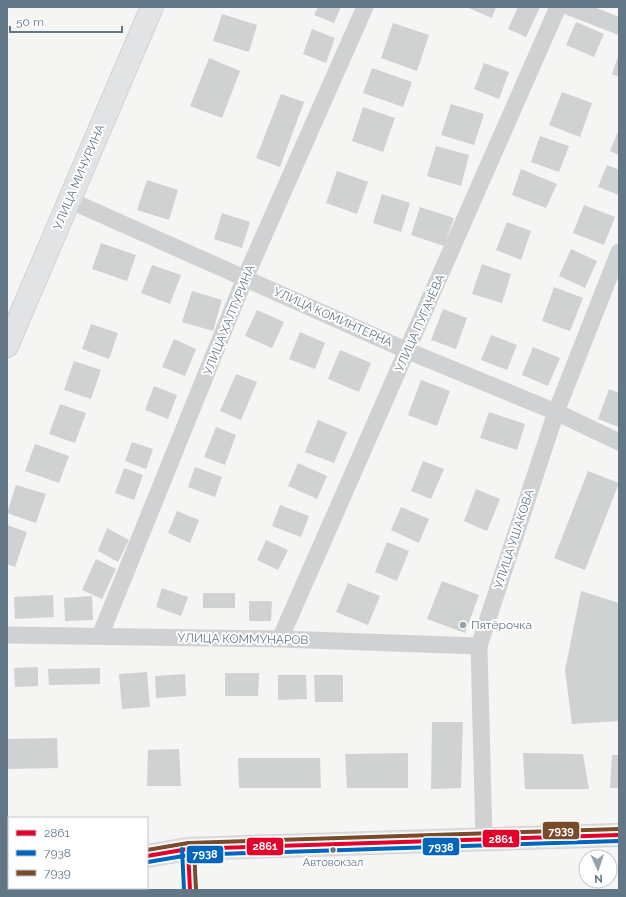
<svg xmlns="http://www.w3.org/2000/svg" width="626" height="897" font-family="Raleway,sans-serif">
	<rect width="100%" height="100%" fill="#f5f5f3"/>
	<path fill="#d0d2d1" d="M318,7H341L334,23L314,15Z
		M466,7H496L492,18Z
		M518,7H540L526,37L508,29Z
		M222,14L257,25L249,52L213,41Z
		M576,22L604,34L594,57L566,45Z
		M393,23L429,35L417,71L381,58Z
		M312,29L335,38L326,63L303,54Z
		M619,54V77L612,74Z
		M209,58L240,71L222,118L190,106Z
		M484,63L509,72L499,99L474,89Z
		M372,68L412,82L403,107L363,93Z
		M562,92L592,103L580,137L549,125Z
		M281,94L304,102L280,167L256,158Z
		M451,104L484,114L474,145L441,135Z
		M363,107L395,118L383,152L352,141Z
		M619,129V155L610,151Z
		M540,136L569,146L559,172L531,162Z
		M436,146L469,155L461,186L427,176Z
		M607,165L619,170V195L598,187Z
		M521,169L557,184L546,208L512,195Z
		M337,171L368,182L357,214L326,203Z
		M147,180L178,190L169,220L137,210Z
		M382,194L410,203L401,232L373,223Z
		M584,205L615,217L604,245L573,233Z
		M420,207L454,218L444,246L411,235Z
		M222,213L250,222L242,248L214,239Z
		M507,222L531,231L521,260L496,250Z
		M101,243L136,255L127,281L92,269Z
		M571,249L597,261L585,288L559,276Z
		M482,264L511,274L502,303L472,294Z
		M152,265L181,275L170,304L141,293Z
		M554,287L583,298L570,331L542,321Z
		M192,291L222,300L213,331L182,322Z
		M443,309L467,318L456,349L431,340Z
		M257,310L284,322L272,348L245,336Z
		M91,324L118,333L109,359L82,349Z
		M300,332L325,343L315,369L289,359Z
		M491,335L517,345L507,370L481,360Z
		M174,339L196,349L185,376L162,367Z
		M533,347L560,358L548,386L522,375Z
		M340,350L371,363L359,392L328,379Z
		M74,361L101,370L91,399L64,390Z
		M236,374L257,382L241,420L220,411Z
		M421,380L450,391L437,426L408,415Z
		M154,386L177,395L168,419L145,410Z
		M609,389L619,393V427L598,419Z
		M60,404L86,413L75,443L49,434Z
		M489,412L525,424L517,450L480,438Z
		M318,420L347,432L334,463L305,452Z
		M216,427L236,435L225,465L204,457Z
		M132,442L153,449L146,469L125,461Z
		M35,444L69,456L59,483L25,471Z
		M423,461L444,469L431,499L411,491Z
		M298,463L327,476L317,499L288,486Z
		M195,467L222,477L215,497L188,487Z
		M124,468L143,475L134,500L115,493Z
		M588,471L619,483L585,570L554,558Z
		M16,485L46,494L36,523L7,513Z
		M476,489L500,499L487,531L464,521Z
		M280,505L309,516L301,537L272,526Z
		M401,507L429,519L419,543L391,530Z
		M177,511L199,520L190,543L168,533Z
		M7,525L27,532L15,567L7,564Z
		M107,528L129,540L118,562L98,551Z
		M266,540L288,550L278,570L257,560Z
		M387,542L409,551L397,581L375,572Z
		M96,559L116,569L102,599L82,590Z
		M442,581L479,595L465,633L427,619Z
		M348,583L380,596L368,625L336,612Z
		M162,588L188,597L181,616L156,607Z
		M581,591L619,603V721L572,724L565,670Z
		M203,593H235V608H203Z
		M53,595L54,617L15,619L14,597Z
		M92,596L93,620L65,621L64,598Z
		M249,601H272L271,621H249Z
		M38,667V686L15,687L14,668Z
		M100,668V684L49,685L48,669Z
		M147,672L150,707L122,709L119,674Z
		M225,673H259L258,696H225Z
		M185,674L186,696L156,698L155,676Z
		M278,675H306L307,699L278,700Z
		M314,675H343V702H315Z
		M432,722H463L461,788L431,789Z
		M57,738L58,768L7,769V739Z
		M179,749L181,786H147L148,750Z
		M408,753V788H347L345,754Z
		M523,753L583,754L589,789H525Z
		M612,755H619V788H610Z
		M238,758H320L321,788H239Z"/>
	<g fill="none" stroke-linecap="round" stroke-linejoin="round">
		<defs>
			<path id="secondary" d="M7,346L152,7"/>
			<path id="highway" d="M147,856L188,849L619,835
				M7,860H9"/>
		</defs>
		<use href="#secondary" stroke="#d0d2d3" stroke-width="24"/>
		<use href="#highway" stroke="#d2d3d3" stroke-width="24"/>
		<path stroke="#d0d1d2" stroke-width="9" d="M188,849L190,890"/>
		<path stroke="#d0d1d2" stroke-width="17" d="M570,7L619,26
			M69,200L408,351L556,412L619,442
			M7,635L280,639L479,646
			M100,636L245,278L365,7
			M280,639L558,7
			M484,839L479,646L556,412L619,252"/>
		<use href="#secondary" stroke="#e2e3e4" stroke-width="22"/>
		<use href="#highway" stroke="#e2e3e4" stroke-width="22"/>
		<defs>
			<path id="bus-1" d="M188,849L190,890
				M147,856L188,849L619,835"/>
			<path id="bus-2" d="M182,849L184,890
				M148,862L189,855L619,841"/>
			<path id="bus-3" d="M194,849L196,890
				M147,850L188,843L619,829"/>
		</defs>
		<use href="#bus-1" stroke="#fff" stroke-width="7"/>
		<use href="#bus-2" stroke="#fff" stroke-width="7"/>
		<use href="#bus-3" stroke="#fff" stroke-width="7"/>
		<use href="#bus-1" stroke="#e4002b" stroke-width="4"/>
		<use href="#bus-2" stroke="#0065bd" stroke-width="4"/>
		<use href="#bus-3" stroke="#7a4b2a" stroke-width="4"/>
	</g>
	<circle fill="#95a3ac" stroke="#fff" stroke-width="1.5" cx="463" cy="625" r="4"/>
	<circle fill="#627786" stroke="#fff" stroke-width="1.5" cx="333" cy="850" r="3.5"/>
	<g text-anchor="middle" stroke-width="4" stroke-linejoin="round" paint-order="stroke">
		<g font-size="11" fill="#627786" stroke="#fff">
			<text x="333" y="866">Автовокзал</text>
		</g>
		<g font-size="12" fill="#627786" stroke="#fff">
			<text transform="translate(79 177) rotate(-67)" y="4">УЛИЦА МИЧУРИНА</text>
			<text transform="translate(333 317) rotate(24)" y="4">УЛИЦА КОМИНТЕРНА</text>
			<text transform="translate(229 320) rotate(-68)" y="4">УЛИЦА ХАЛТУРИНА</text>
			<text transform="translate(420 323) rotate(-66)" y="4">УЛИЦА ПУГАЧЁВА</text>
			<text transform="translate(514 539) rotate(-72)" y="4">УЛИЦА УШАКОВА</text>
			<text transform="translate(243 639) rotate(1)" y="4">УЛИЦА КОММУНАРОВ</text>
		</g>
		<g font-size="12" fill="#627786" stroke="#fff" text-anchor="start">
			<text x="471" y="629">Пятёрочка</text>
		</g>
	</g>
	<g stroke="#fff" stroke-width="1.5">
		<rect x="542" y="821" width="38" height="19" rx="4" fill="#7a4b2a"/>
		<rect x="482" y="829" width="38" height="19" rx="4" fill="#e4002b"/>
		<rect x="246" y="837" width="38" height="19" rx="4" fill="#e4002b"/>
		<rect x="422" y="837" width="38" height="19" rx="4" fill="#0065bd"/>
		<rect x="186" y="845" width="38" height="19" rx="4" fill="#0065bd"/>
	</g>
	<g font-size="11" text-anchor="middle" font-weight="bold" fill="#fff">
		<text x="561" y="835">7939</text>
		<text x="501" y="843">2861</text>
		<text x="265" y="850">2861</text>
		<text x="441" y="851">7938</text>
		<text x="205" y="858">7938</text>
	</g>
	<rect width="626" height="897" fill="none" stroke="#627786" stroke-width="16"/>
	<rect x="8" y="817" width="140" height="72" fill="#ffffff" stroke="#c0c9cf"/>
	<rect x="16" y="830" width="20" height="6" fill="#e4002b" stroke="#c0c9cf"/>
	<text x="44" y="837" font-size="12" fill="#627786">2861</text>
	<rect x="16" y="850" width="20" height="6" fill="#0065bd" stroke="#c0c9cf"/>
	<text x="44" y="857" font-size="12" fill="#627786">7938</text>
	<rect x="16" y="870" width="20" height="6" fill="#7a4b2a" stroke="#c0c9cf"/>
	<text x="44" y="877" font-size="12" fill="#627786">7939</text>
	<g transform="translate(598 869) rotate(177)"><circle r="19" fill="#ffffff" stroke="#c0c9cf"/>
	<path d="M0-3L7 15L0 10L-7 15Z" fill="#95a3ac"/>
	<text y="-6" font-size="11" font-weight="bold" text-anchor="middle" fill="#627786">N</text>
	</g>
	<path d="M10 26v6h112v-6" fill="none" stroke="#627786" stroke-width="2"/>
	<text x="16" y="26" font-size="12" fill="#627786" stroke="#ffffff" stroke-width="3" paint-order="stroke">50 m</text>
</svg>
